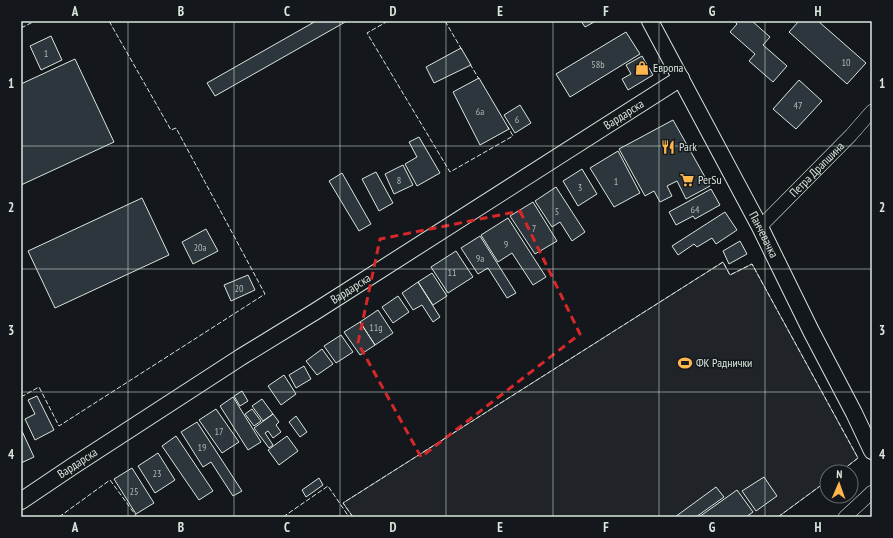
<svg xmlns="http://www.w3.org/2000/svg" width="893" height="538" font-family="'PT Sans Narrow',sans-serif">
	<rect width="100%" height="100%" fill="#14181c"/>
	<path fill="#202428" stroke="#939e99" d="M723,262L730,275L752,264L858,458L840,472H827V481L778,517H353L343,503Z"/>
	<path fill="#2c363c" stroke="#d8e6dc" d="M316,21H347L215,96L207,83Z
		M581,21H596L585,27Z
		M734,21H752L770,37L763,45L787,66L773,82L749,61L755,54L730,32L737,24Z
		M799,21H818L866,63L847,84L789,32Z
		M626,32L640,54L570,97L556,74Z
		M51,36L62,60L41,70L30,46Z
		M461,48L471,65L434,83L426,67Z
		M642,56L653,75L628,90L622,79L631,74L626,65Z
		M75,59L114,142L21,185V84Z
		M479,78L509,129L480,145L453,92Z
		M799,80L822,101L796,129L773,109Z
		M520,105L531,123L515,133L504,115Z
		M673,120L710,186L686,199L677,181L667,186L672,196L660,202L654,191L645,196L619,149Z
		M419,137L440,173L417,186L405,164L417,157L409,142Z
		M618,151L640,193L614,207L590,168Z
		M403,165L413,185L394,194L385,174Z
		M582,169L597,194L578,206L563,181Z
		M376,172L393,203L379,211L362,179Z
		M342,173L371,224L359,231L329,181Z
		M556,187L585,232L572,241L560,222L552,227L535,201Z
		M711,189L720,205L695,219L693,216L676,225L669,212Z
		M142,198L169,255L55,308L28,251Z
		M533,202L557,241L535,254L510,216Z
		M725,212L737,230L716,244L712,238L697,247L694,244L678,255L672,246Z
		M508,218L546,277L533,285L512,253L498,262L481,235Z
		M206,229L218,251L193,264L182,242Z
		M480,236L516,293L507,298L488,268L478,274L461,248Z
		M740,241L747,254L729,264L723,251Z
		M456,251L473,277L448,293L431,267Z
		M432,273L447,296L433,305L418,282Z
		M248,275L255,290L231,301L224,285Z
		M418,282L440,317L433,322L422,305L413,310L402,293Z
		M398,296L409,312L393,323L382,307Z
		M378,310L393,333L375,345L360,322Z
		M360,322L375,345L360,355L344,332Z
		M341,335L353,352L336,363L324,346Z
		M322,349L333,364L317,375L306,361Z
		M304,366L311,379L296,388L289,375Z
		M284,375L296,394L281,405L268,386Z
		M242,391L248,401L240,406L234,396Z
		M37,396L54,430L35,440L25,419L35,414L28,400Z
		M233,397L261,442L248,450L220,406Z
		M262,399L273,414L263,421L252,406Z
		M216,409L239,442L222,453L199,420Z
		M252,409L261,421L254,426L245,414Z
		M273,414L279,422L276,425L281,432L273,438L268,431L265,433L273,445L269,448L254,428Z
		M296,416L307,432L300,437L289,422Z
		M197,422L242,491L233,496L211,462L203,467L181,432Z
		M21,429L34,457L21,463Z
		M176,436L213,491L199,500L162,446Z
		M287,436L298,451L279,465L268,450Z
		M158,453L175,480L155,493L138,466Z
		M132,468L154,503L136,514L114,479Z
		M764,477L777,496L756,511L742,491Z
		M319,478L323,485L306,497L302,490Z
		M716,487L724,497L696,517H675Z
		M737,490L753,512L746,517H699Z"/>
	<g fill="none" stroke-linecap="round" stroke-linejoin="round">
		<defs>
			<g id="minor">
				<path id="s1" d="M760,227L851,135L872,111"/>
				<path d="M845,517L872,492"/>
			</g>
			<g id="tertiary">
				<path id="s2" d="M650,21L760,227L811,331L854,413L872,451"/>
				<path id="s3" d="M21,501L73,466L241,357L316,311L681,78"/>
			</g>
		</defs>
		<use href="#minor" stroke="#d8e6dc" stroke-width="14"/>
		<use href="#tertiary" stroke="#d8e6dc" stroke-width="18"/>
		<use href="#minor" stroke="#14181c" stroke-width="13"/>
		<use href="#tertiary" stroke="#14181c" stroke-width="16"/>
		<path stroke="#d8e6dc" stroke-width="1" stroke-dasharray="5 2" stroke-linecap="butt" d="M388,21L367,33L450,172L513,136L508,127
			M445,21L462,50
			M21,28L35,21
			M470,64L479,79
			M21,397L39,387L59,426L265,294L176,128L171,130L109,21
			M59,517L110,480L137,517
			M283,517L328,486L349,517
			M353,517L343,503L723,262L730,275L752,264L858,458L840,472
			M778,517L827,481"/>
	</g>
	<path fill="none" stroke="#d62828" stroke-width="3" stroke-dasharray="8 5" stroke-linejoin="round" d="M520,211L580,334L421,457L358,343L380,239Z"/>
	<path fill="none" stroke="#d8e6dc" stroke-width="1" stroke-opacity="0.55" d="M128,21V517M234,21V517M340,21V517M446,21V517M553,21V517M659,21V517M765,21V517M21,146H872M21,269H872M21,392H872"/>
	<defs>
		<symbol id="shop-bare" viewBox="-9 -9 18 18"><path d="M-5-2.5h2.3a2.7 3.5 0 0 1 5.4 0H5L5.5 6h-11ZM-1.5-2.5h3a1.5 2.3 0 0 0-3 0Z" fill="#ffb74d" stroke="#14181c" stroke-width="2.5" paint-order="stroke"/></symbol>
		<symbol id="restaurant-bare" viewBox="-9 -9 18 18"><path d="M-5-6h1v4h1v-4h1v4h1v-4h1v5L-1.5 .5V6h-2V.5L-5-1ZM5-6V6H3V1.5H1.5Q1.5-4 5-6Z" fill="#ffb74d" stroke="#14181c" stroke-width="2.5" paint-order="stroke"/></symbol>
		<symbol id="supermarket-bare" viewBox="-9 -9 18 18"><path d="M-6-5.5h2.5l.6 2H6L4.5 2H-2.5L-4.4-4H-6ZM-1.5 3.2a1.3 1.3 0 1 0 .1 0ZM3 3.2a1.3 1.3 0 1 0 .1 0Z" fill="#ffb74d" stroke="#14181c" stroke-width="2.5" paint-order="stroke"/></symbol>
		<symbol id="stadium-bare" viewBox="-9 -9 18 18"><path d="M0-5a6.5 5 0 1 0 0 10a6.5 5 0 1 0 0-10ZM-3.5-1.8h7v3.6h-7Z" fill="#ffb74d" stroke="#14181c" stroke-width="2.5" paint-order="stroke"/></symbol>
	</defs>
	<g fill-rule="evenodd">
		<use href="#shop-bare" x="632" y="58" width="20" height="20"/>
		<use href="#restaurant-bare" x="658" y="137" width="20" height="20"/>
		<use href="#supermarket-bare" x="677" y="170" width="20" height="20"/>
		<use href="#stadium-bare" x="675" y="353" width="20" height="20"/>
	</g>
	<g text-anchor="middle" stroke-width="3" stroke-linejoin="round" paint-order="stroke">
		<g font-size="10" fill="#adbab4">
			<text x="46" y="57">1</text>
			<text x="846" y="66">10</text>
			<text x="598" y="68">58b</text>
			<text x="798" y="109">47</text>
			<text x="480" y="115">6a</text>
			<text x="517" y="123">6</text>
			<text x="399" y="184">8</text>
			<text x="616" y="185">1</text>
			<text x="580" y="191">3</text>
			<text x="695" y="213">64</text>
			<text x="557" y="215">5</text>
			<text x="534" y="232">7</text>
			<text x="506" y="248">9</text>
			<text x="200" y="251">20a</text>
			<text x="480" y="262">9a</text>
			<text x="452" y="276">11</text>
			<text x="239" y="292">20</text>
			<text x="376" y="331">11g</text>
			<text x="219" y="435">17</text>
			<text x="202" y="451">19</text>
			<text x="157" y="477">23</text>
			<text x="134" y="495">25</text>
		</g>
		<g font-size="12" fill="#d8e6dc" stroke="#14181c" text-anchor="start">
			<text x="653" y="72">Европа</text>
			<text x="679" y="151">Park</text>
			<text x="698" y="184">PerSu</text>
			<text x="696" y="367">ФК Раднички</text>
		</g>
		<g font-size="12" fill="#d8e6dc" stroke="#14181c">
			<text dy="4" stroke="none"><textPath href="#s3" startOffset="716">Вардарска</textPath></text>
			<text dy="4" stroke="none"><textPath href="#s1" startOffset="81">Петра Драпшина</textPath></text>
			<text dy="4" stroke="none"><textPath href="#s2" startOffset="242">Панчевачка</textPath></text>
			<text dy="4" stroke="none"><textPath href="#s3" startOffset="392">Вардарска</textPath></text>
			<text dy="4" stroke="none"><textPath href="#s3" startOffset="68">Вардарска</textPath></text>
		</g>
	</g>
	<rect width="893" height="538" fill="none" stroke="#14181c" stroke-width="44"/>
	<g transform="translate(839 484) rotate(2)"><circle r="19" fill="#14181c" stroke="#626a69"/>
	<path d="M0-3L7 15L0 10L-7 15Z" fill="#ffb74d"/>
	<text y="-6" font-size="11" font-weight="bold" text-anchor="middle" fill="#d8e6dc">N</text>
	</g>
	<rect x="22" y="22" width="849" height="494" fill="none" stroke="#d8e6dc" stroke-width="1.5"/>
	<g font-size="13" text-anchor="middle" font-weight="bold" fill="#d8e6dc">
		<text x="75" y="16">A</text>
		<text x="181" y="16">B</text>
		<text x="287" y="16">C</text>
		<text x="393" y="16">D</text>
		<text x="500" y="16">E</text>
		<text x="606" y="16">F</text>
		<text x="712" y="16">G</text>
		<text x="818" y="16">H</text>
		<text x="11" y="88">1</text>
		<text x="882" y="88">1</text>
		<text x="11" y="212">2</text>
		<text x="882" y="212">2</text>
		<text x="11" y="335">3</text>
		<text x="882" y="335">3</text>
		<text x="11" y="459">4</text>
		<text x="882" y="459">4</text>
		<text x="75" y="532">A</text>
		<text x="181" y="532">B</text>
		<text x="287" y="532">C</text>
		<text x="393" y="532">D</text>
		<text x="500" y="532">E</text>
		<text x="606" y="532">F</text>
		<text x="712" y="532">G</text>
		<text x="818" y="532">H</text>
	</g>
</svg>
